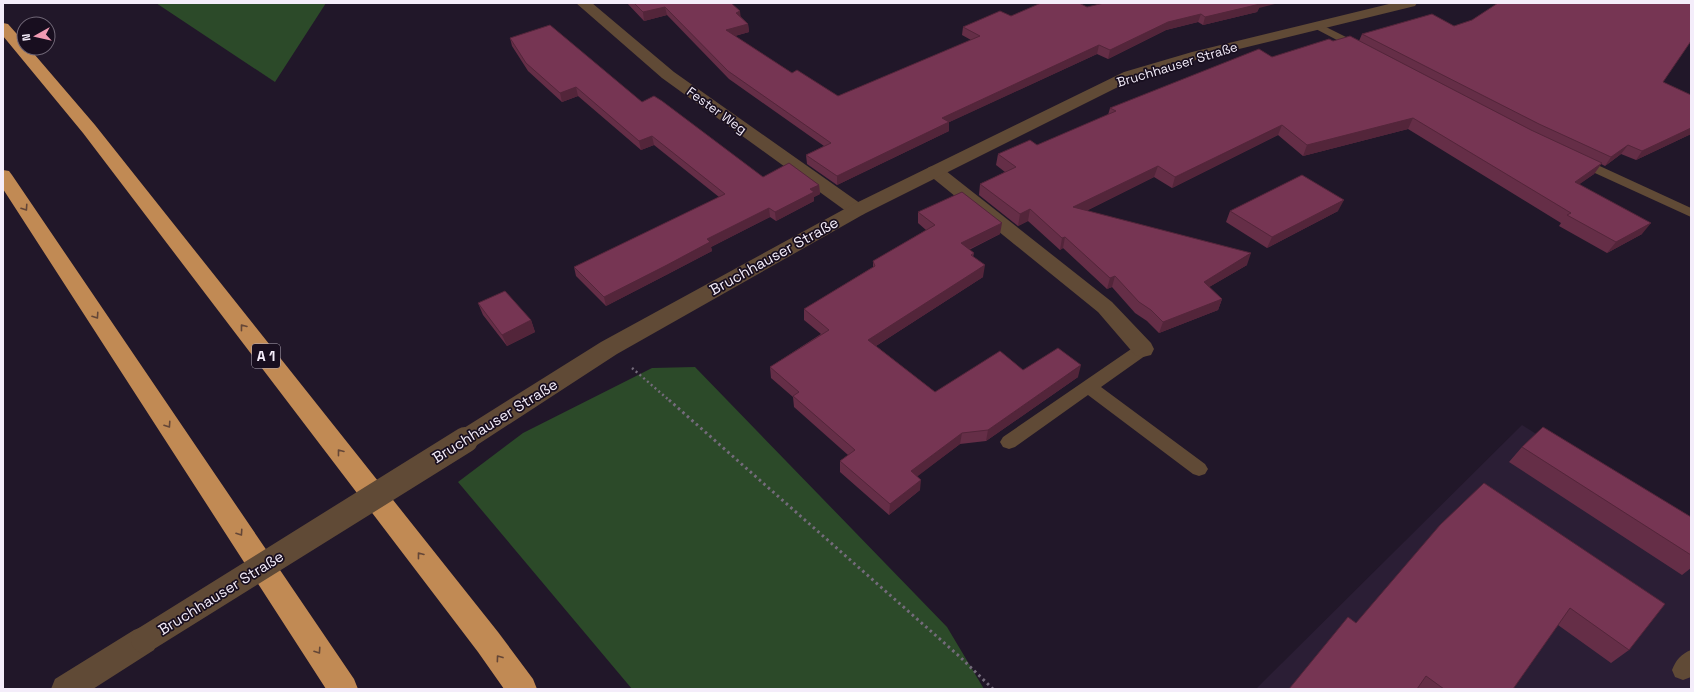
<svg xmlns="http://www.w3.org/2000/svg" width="1694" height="692" font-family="'Space Grotesk',sans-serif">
	<rect width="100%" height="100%" fill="#211729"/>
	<path fill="#2b1e35" d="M1522,425L1691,531V689H1256Z"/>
	<path fill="#2c4a29" d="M156,3H326L275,82Z
		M695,367L947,627L984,689H632L458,482L523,433L652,368Z"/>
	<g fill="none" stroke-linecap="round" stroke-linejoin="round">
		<path stroke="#746b7b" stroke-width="2.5" stroke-dasharray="2 3" stroke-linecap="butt" d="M632,368L670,401"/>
		<path stroke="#746b7b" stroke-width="3" stroke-dasharray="2.5 3.5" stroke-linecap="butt" d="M669,400L959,656L993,689"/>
		<path fill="#604a36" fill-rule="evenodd" d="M1318,23L1364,46L1365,48L1360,51L1356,50L1314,28L1313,26Z
			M1578,156L1691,208V217L1573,163L1572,160L1573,157Z
			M1143,343L1149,345L1151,349L1149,353L1101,387L1205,464L1208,469L1205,474L1199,476L1193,474L1088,395L1015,447L1009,449L1003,447L1000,442L1003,437L1137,345Z
			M1691,650V677L1683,680L1675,677L1672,670C1676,660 1681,654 1691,650Z"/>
		<path fill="#604a36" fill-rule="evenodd" d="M576,3H592L674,72L864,206L866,210L864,214L857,216L850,214L662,78Z
			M935,166L941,167L1112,302L1151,343L1154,349L1151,355L1143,357L1135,355L1098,312L929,175L926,171L929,167Z"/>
		<path fill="#604a36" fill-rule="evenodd" d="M1393,3H1417L1415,6L1202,58L1136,78L864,214L617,354L474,447L465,450L456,447L453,440L456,433L601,342L850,206L1124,72L1192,52Z
			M144,626L154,630L158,640L154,650L93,689H51L55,679L134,630Z"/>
		<path fill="#c18a54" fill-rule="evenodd" d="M3,23L8,24L24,42V48H29L95,125L498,632L533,679L537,689H504L478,652L83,133L3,36Z
			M3,170L9,171L12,175L354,679L358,689H326L3,189Z"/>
		<path stroke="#604a36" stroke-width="26" d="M144,640L465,440"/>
	</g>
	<path fill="#652e47" d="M627,3H731L741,17L748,24L749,32L735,36L792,73L838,96L971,40L962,35L963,27L1011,16L1087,7L1259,8L1257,12L1203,25L1198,22L1166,30L1108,59L1097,54L949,122V131L837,185L807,164L806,155L824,146L729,79L667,15L644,21Z
		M1454,26L1663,82L1691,95V134L1636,160L1621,154L1605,166L1601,164L1594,174L1579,184L1642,234L1607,253L1559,226L1561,223L1408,129L1303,156L1278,135L1172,188L1154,177L1086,211L1247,265L1209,287L1222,299L1218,310L1159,333L1147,321L1135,313L1112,287L1107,289L1063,248L1060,250L1028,221L1018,226L979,195L980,184L1005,172L996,165L998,154L1037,145L1108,115L1110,108L1272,57L1333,41H1359L1362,34Z
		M510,38L642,102L763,177L819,185L820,194L814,197V201L776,221L770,217L711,247L712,251L668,274L606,306L576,276L574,267L719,197L654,145L641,150L578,96L562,102L528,71L512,46Z
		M1230,211H1338L1267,248L1226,222Z
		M918,212L1000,234L969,250L974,253L973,257L983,277L876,346L935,392L1023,370L1078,377L986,441L960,444L917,476L920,490L889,515L840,472V461L848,455L794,407L793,397L771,378L770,367L821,334L804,320V309L873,267V261L926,230L918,223Z
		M478,303L531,320L535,332L507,346L483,315Z
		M1522,447L1691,517V568L1682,575L1509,462Z
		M1484,483L1629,650L1611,663L1558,625L1513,689H1289L1356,623Z"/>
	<path fill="#53253a" d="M1254,3H1279L1259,8L1257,12L1203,25L1205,17Z
		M665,7L667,15L644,21L643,12Z
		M740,11L741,20L736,13Z
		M1201,14L1198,22L1166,30L1108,59L1110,50L1168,22Z
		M748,24L749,32L727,38L726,30Z
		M1099,45L1097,54L941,126L942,118Z
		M576,87L578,96L562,102L560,93Z
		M1413,118L1408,129L1303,156L1307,145Z
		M949,122V131L837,185V176Z
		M1282,125L1278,135L1172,188L1175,177Z
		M1691,128V134L1636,160L1642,151Z
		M652,136L654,145L641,150L639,141Z
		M1628,145L1621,154L1605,166L1611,157Z
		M1602,163L1594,174L1567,193L1575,182Z
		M1158,166L1154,177L1070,219L1073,207Z
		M819,185L820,194L814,197V201L776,221L775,212L810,189Z
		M1344,200L1338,211L1267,248L1272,237Z
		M769,208L770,217L711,247L712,251L668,274L606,306L604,297L707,239Z
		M1030,209L1028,221L1018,226L1020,214Z
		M1002,223L1000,234L959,254L961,243Z
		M1651,223L1642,234L1607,253L1616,242Z
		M1065,237L1063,248L1060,250L1062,238Z
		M1251,253L1247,265L1199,293L1204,282Z
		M985,265L983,277L868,351V340Z
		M1115,276L1112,287L1107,289L1110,278Z
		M1222,299L1218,310L1159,333L1163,322Z
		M531,320L535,332L507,346L502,335Z
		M1081,365L1078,377L986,441L988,430Z
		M962,433L960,444L910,482L911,471Z
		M921,480L920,490L889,515L890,504Z"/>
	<path fill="#763553" stroke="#53253a" d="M634,3H731L740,11L736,13L748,24L726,30L792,73L797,70L838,96L980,36L963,27L1000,11L1011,16L1041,3H1079L1087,7L1104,3H1258L1260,4L1205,17L1201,14L1168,22L1110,50L1099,45L942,118L949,122L837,176L806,155L831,143L728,71L665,7L643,12Z
		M1498,3H1691V41L1663,82L1691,95V128L1642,151L1628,145L1611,157L1539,124L1362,34L1432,14L1454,26L1472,20Z
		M550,25L642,102L654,96L662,101L763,177L789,163L819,185L810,189L814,192L775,212L769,208L707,239L710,242L667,265L604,297L574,267L725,194L652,136L639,141L576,87L560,93L526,63L510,38Z
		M1350,36L1531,130L1602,163L1575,182L1651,223L1616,242L1567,215L1571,213L1413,118L1307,145L1282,125L1175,177L1158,166L1073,207L1251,253L1204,282L1222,299L1163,322L1151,310L1139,302L1115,276L1110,278L1065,237L1062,238L1030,209L1020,214L980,184L1016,167L998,154L1030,140L1037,145L1116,111L1110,108L1259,49L1272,57L1329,39L1333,41Z
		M1302,175L1344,200L1272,237L1230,211Z
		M962,192L1002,223L961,243L974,253L971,255L985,265L868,340L935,392L1000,351L1023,370L1058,348L1081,365L988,430L962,433L911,471L921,480L890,504L840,461L855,450L793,396L799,392L770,367L829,330L804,309L875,266L873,261L935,225L918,212Z
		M505,291L531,320L502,335L478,303Z
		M1543,427L1691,517V555L1522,447Z
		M1484,483L1665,604L1629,650L1570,608L1513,689H1444L1426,676L1417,689H1289L1348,617L1356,623L1440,525Z"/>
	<defs><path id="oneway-chevron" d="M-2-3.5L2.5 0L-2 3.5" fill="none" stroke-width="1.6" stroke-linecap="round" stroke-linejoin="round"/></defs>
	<g stroke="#644637">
		<use href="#oneway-chevron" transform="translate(25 208) rotate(56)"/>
		<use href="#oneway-chevron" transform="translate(96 316) rotate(56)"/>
		<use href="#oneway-chevron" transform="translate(243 327) rotate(-128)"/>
		<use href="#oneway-chevron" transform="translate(168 425) rotate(56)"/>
		<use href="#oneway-chevron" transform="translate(340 452) rotate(-128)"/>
		<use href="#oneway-chevron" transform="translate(240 533) rotate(56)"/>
		<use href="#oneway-chevron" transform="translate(420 555) rotate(-128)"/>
		<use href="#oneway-chevron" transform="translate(318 651) rotate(56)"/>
		<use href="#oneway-chevron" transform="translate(499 658) rotate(-126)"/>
	</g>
	<g text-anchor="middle" stroke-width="3.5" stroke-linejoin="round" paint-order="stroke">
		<g font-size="13" fill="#f4edfa" stroke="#180e1f">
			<text transform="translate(1177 64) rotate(-17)" y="5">Bruchhauser Straße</text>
			<text transform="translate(717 110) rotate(36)" y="5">Fester Weg</text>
		</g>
		<rect fill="#180e1f" stroke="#b2aab8" stroke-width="1" x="252" y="344" width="28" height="24" rx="3"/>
		<g font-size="14" font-weight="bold" fill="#f4edfa">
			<text x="266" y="361">A 1</text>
		</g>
		<g font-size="15" fill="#f4edfa" stroke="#180e1f">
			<text transform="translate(774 256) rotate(-29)" y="5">Bruchhauser Straße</text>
			<text transform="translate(495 421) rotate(-32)" y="5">Bruchhauser Straße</text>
			<text transform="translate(221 593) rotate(-32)" y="5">Bruchhauser Straße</text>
		</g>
	</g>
	<rect width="1694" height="692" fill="none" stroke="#f4edfa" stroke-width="8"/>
	<g transform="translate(36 36) rotate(262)"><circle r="19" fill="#180e1f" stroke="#706777"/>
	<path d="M0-3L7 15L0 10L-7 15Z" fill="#f19ab3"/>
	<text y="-6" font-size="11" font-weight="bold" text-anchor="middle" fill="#f4edfa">N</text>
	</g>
</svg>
